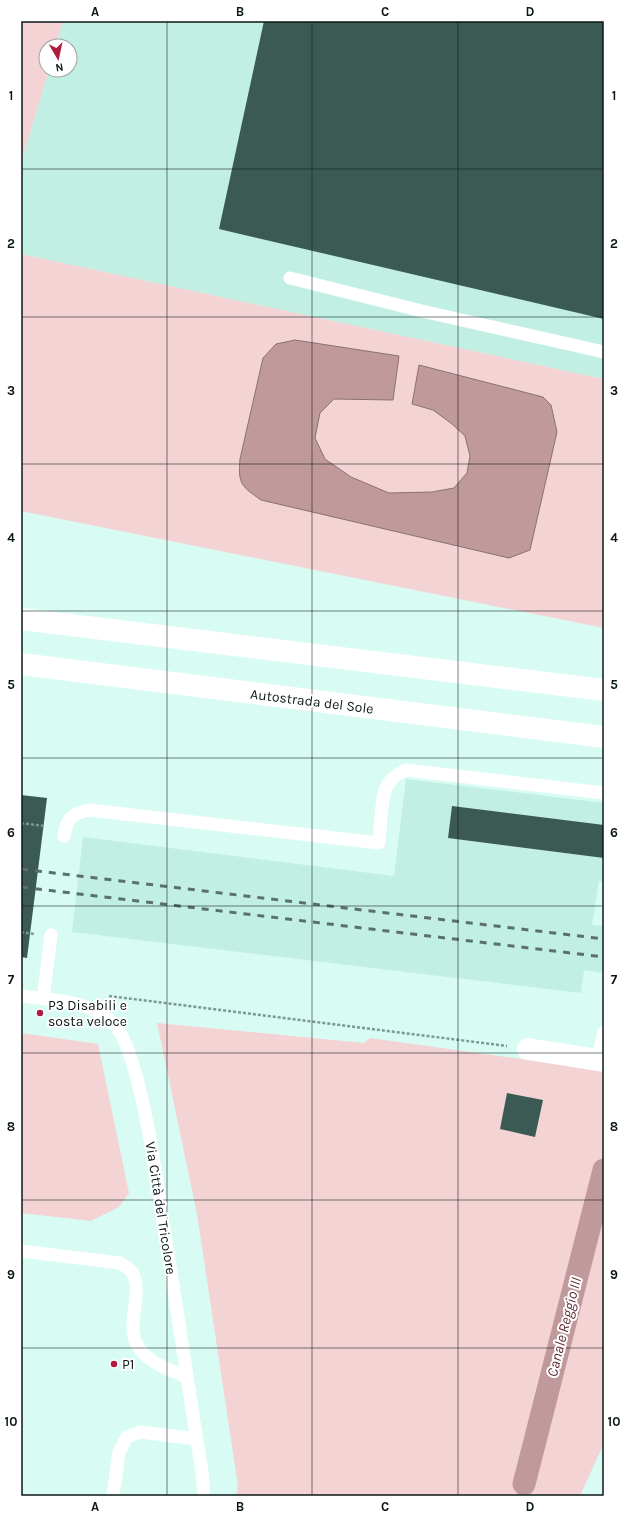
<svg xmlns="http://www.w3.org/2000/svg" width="625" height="1517" font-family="Karla,sans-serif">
	<rect width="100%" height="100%" fill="#d8fcf3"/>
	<path fill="#c2efe4" d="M63,21H604V379L21,254V163L49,70H70V46H56Z
		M406,779L604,803V882L599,881L592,925L604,926V973L584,970L581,993L72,932L83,837L394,876Z"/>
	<path fill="#f4d3d4" d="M21,21H63L56,46H46V70H49L21,163Z
		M21,254L604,379V628L21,511Z
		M157,1023L364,1043L370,1038L565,1065L604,1046V1443L580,1496H236L238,1486L197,1214Z
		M21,1033L98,1044L129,1193L119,1207L91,1221L21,1213Z"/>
	<path fill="#bf999b" stroke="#897273" d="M295,340L399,356L393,400L334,399L320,413L315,438L325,459L351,477L389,493L432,492L454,488L467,473L470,456L465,436L452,424L433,410L412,404L419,365L543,397L551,405L557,432L530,550L509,558L261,500C241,486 238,484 240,459L263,358L276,344Z"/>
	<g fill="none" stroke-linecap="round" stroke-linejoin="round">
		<path stroke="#bf999b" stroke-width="23" d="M524,1484L604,1170"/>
	</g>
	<path fill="#3a5a53" d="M264,21H604V319L219,229Z
		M21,795L47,798L27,958L21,957Z
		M452,806L604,825V858L448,838Z
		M507,1093L543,1100L535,1137L500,1129Z"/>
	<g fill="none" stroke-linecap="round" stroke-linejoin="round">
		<path stroke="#7e9892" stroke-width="2.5" stroke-dasharray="3 2" stroke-linecap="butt" d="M21,823L44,826
			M21,932L34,934
			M109,996L507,1046"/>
		<path stroke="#fff" stroke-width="13" d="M290,278L426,312L604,352
			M64,836C67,818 71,814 89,810L379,843C381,827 380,797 388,784C392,777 399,773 406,770L604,793
			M21,996C52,1000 88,1000 112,1022C140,1047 157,1182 163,1223C177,1305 188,1388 202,1471L204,1496
			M43,999L51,935
			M597,1060L604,1032
			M21,1251L120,1263C124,1266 130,1268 132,1272C146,1295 119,1331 144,1354C155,1365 173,1371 187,1377
			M113,1496L119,1452L127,1437L140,1432L197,1439"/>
		<path stroke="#fff" stroke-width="22" d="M528,1049L604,1061"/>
		<path stroke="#fff" stroke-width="22" d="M21,619L604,690
			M21,664L604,737"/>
		<path stroke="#5a706b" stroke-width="3" stroke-dasharray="7 7" stroke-linecap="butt" d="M21,869L604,939
			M21,887L604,957"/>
	</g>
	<path fill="none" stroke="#0b1816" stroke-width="1" stroke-opacity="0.55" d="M167,21V1496M312,21V1496M458,21V1496M21,169H604M21,317H604M21,464H604M21,611H604M21,758H604M21,906H604M21,1053H604M21,1200H604M21,1348H604"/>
	<g fill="#af1b3f" stroke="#fff" stroke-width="1.5">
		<circle cx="40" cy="1013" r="4"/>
		<circle cx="114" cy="1364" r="4"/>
	</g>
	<g text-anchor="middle" stroke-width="4" stroke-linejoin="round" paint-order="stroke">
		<g font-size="14" fill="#0b1816" stroke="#fff">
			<text transform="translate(312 701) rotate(7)" y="5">Autostrada del Sole</text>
			<text transform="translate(161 1208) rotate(81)" y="5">Via Città del Tricolore</text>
		</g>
		<g font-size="14" fill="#0b1816" stroke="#fff" text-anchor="start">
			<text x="48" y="1010">P3 Disabili e<tspan x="48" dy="16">sosta veloce</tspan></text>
			<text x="122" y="1369">P1</text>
		</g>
		<g font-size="15" font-style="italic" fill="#622e33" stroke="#fff">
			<text transform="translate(564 1327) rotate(-76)" y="5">Canale Reggio III</text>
		</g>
	</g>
	<rect width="625" height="1517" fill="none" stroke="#ffffff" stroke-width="44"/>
	<g transform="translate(58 58) rotate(171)"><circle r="19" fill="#ffffff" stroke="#9da3a2"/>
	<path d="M0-3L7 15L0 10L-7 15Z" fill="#af1b3f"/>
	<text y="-6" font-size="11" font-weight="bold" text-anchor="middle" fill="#0b1816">N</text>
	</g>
	<rect x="22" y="22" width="581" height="1473" fill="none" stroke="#0b1816" stroke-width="1.5"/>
	<g font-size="13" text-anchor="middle" font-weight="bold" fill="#0b1816">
		<text x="95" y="16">A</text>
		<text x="240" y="16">B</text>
		<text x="385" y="16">C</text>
		<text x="530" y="16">D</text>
		<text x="11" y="100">1</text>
		<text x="614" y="100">1</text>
		<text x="11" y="248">2</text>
		<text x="614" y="248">2</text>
		<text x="11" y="395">3</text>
		<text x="614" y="395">3</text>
		<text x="11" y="542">4</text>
		<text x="614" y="542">4</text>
		<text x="11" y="689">5</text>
		<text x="614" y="689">5</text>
		<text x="11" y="837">6</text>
		<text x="614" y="837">6</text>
		<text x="11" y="984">7</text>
		<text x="614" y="984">7</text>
		<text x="11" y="1131">8</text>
		<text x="614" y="1131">8</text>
		<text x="11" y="1279">9</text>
		<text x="614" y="1279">9</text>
		<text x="11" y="1426">10</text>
		<text x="614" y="1426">10</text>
		<text x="95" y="1511">A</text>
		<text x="240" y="1511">B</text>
		<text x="385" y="1511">C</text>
		<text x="530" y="1511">D</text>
	</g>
</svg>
